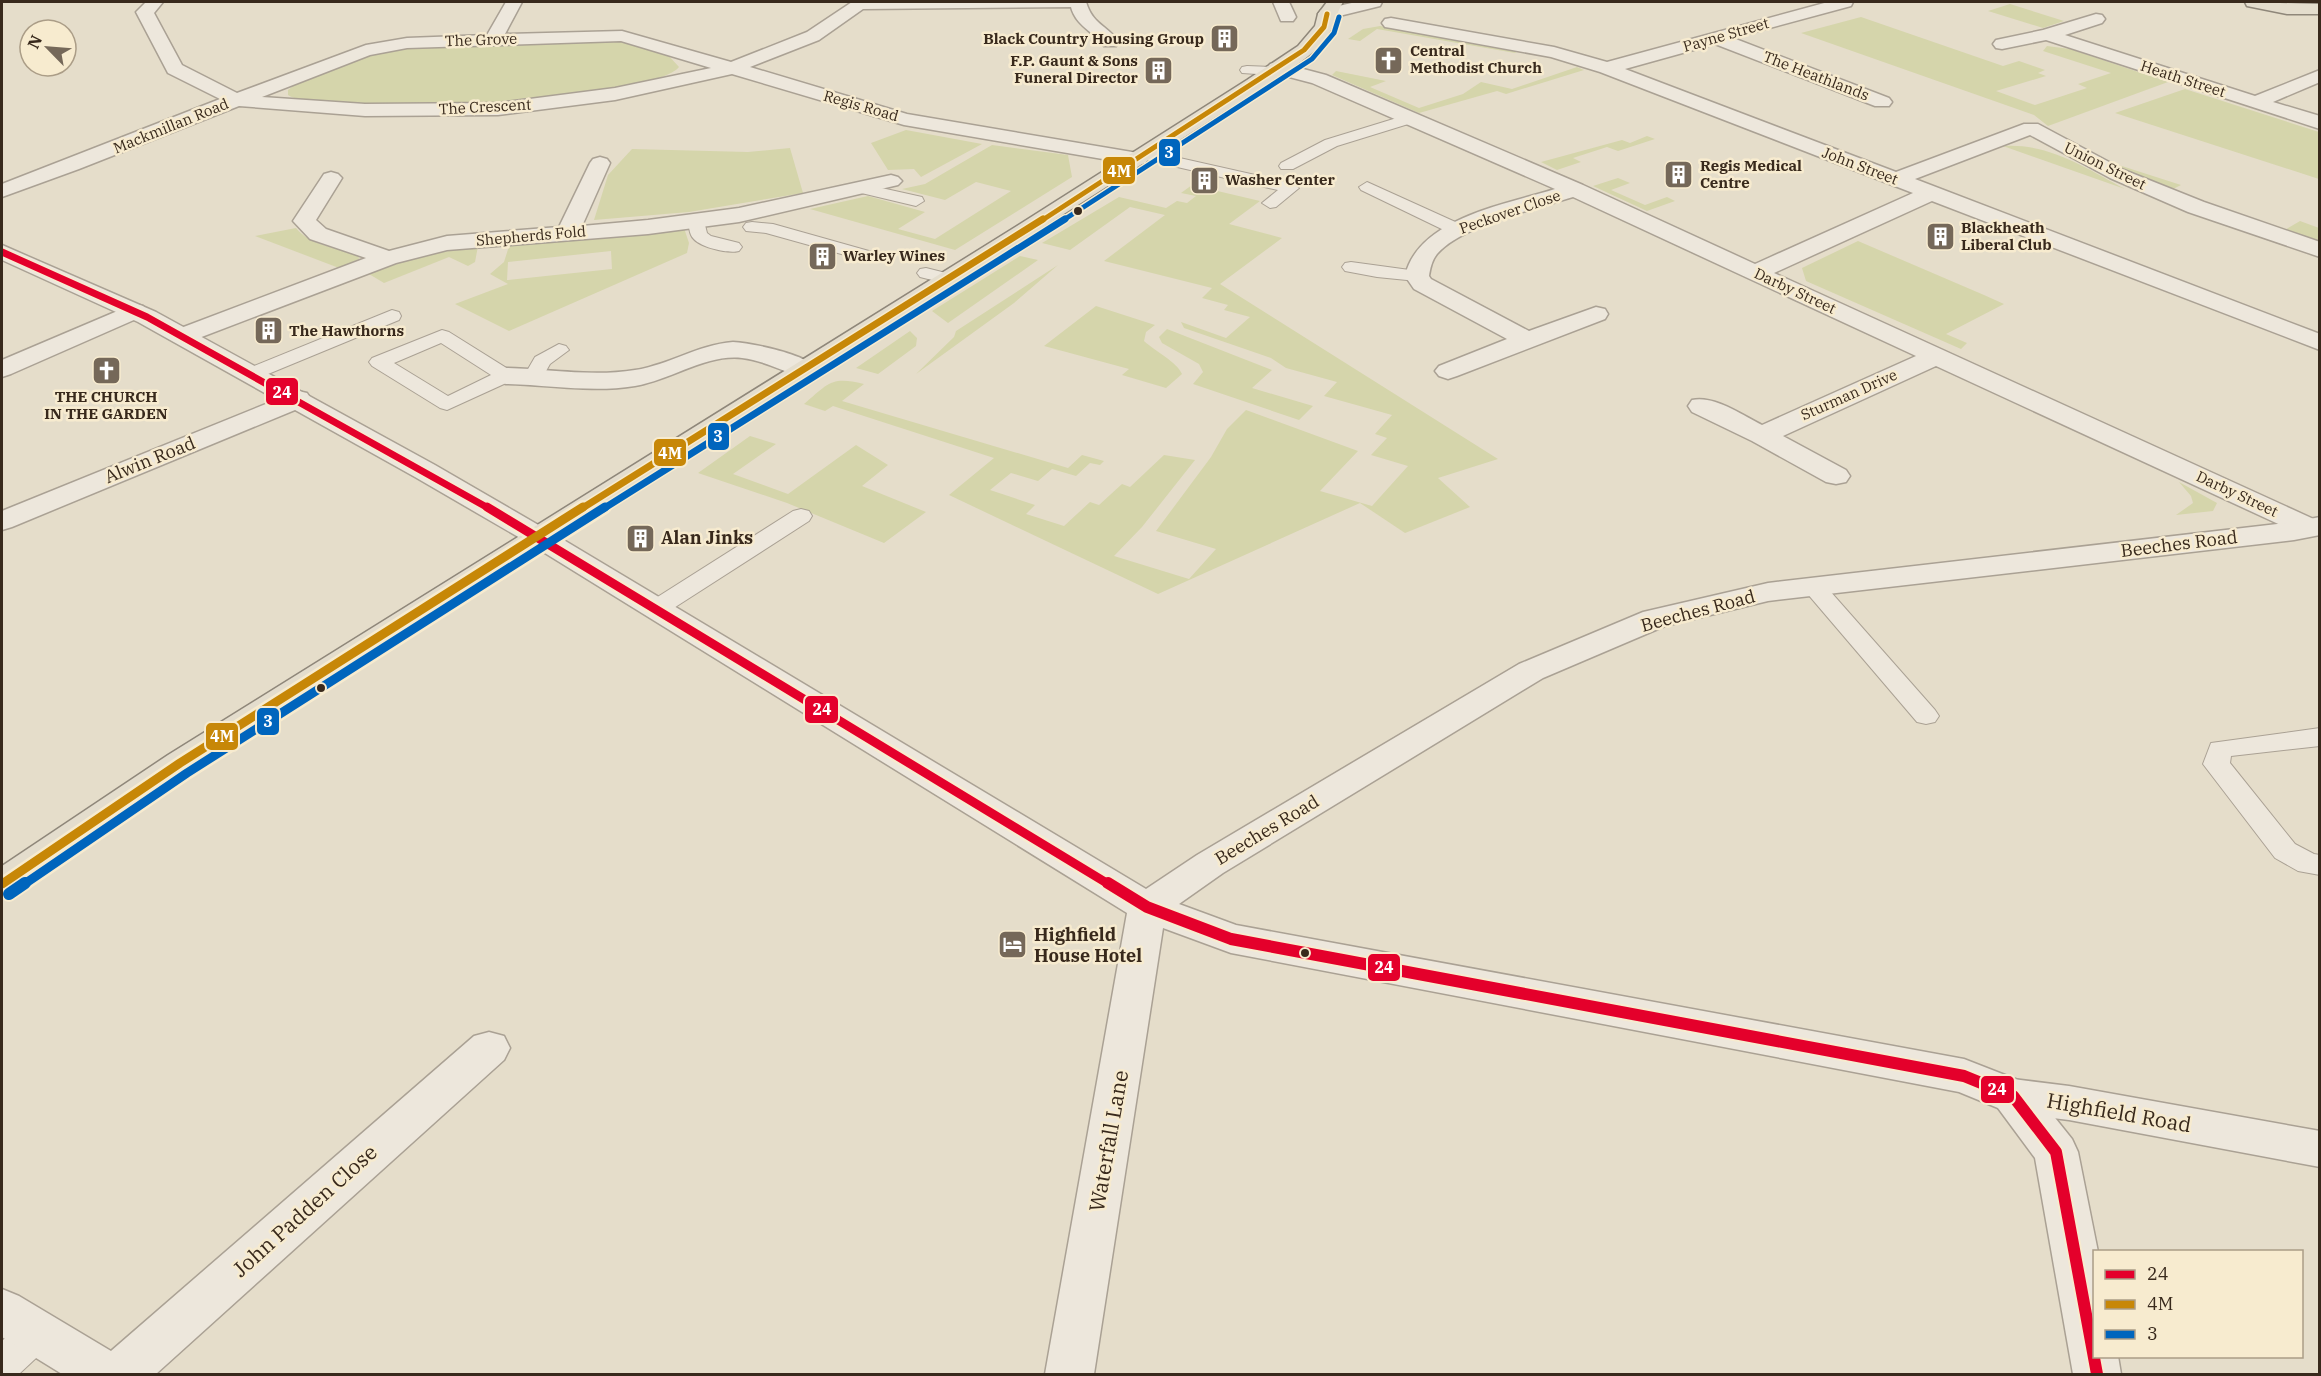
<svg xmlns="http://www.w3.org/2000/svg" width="2321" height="1376" font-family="'IBM Plex Serif',serif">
	<rect width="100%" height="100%" fill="#e5ddca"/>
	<path fill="#d5d5ab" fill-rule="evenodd" d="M2010,4L2064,21L2043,28L1988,11Z
		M1861,17L2003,66L2019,61L2045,70L2038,73L2046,76L1996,91L2035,105L2087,88L2078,84L2111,73L2043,51L2047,46L2070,49L2168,82L2048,126L2034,115L1801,33Z
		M1380,26L1518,51L1515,53L1377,29L1360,41L1348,39L1363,29Z
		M617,40L668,55L679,67C652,101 326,119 288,95V90C313,68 383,52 417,46Z
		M1577,67L1584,70L1506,94L1497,91L1419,113L1332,75L1336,71L1386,81L1370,87L1419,108L1463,94L1481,82L1512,89Z
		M2185,89L2319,132V179L2115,113Z
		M906,130L982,144L921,177L914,169L888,170L871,143Z
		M1647,136L1655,139L1618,151L1607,147L1573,158L1581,162L1557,170L1541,162L1622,140L1630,143Z
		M992,145L1068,155L1072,177L955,250L810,209L868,196L925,212L898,229L935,239L1011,191L976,182L945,200L902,189L925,184Z
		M2003,146C2049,143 2086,168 2125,189Z
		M790,148L803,193L689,212L594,220L608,175L632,149L748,152Z
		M2103,160L2181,185L2171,190Z
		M1618,178L1630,183L1611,190L1645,205L1667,197L1675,201L1647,211L1593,186Z
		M1192,185L1260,201L1229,224L1282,238L1220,284L1498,459L1438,478L1470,507L1405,533L1360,503L1158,594L949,495L994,458L833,406L825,411L804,404C829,383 831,376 864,384L842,401L1068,468L1082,455L1104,461L1100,465L1090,463L1076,476L1052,469L1038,481L1011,473L990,490L1035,505L1026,514L1064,526L1090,502L1099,505L1122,484L1130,487L1164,455L1195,460L1142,527L1114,556L1189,579L1216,549L1156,531L1211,457L1227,429L1246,410L1358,451L1320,491L1372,506L1408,466L1371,455L1387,438L1375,434L1392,415L1324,396L1337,382L1286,368L1271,358L1184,328L1181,322L1226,338L1250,317L1224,310L1228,305L1202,298L1212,288L1104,261L1165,215L1130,207L1070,250L1042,243L1119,197L1166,208L1177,201L1187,203L1196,196L1181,193Z
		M2300,221L2319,228V242L2283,231Z
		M296,228C309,245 339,249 358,254L359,259L339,268L255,236Z
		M684,228L689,243L687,253L509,331L455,304L508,284L490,274L504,262L510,243ZM611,251L612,269L507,280L508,262Z
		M1858,241L1984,295L2004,304L1946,334L1967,343L1961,349L1806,281L1802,268Z
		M478,246L475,262L468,266L449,257L384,283L369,274L420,256Z
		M1020,256L1038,260L948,323L932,311Z
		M1058,265L1014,303L916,374L954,337L956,331Z
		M1096,306L1155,325L1146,332L1144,341C1155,351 1177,362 1182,374L1166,388L1122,375L1129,369L1044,346Z
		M1167,329L1272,370L1252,388L1313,406L1299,420L1193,384L1203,372L1199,364L1162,343L1159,337Z
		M910,331L917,338L916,346L878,374L856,368Z
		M750,436L776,444L733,474L788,494L856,445L888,465L862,486L926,512L884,543L787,503L698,473Z
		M2179,482L2217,503L2213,511L2176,515L2193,503L2191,496Z"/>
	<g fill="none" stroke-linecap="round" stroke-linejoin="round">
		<defs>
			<path id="service" d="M1247,66L1273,67L1280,71L1273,75L1242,73L1240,70L1242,67Z
				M1413,113L1421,118L1418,121L1337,146L1293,169H1281L1279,166L1281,163L1325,140Z
				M1144,150L1291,183L1299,188L1276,207L1270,208L1262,203L1278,190L1138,158L1136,155L1138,152Z
				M1367,182L1462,225L1465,229L1462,233H1450L1361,190L1359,187Z
				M859,183L922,197L924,201L916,206L853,191L851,188L853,185Z
				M697,216L703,217L707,233L711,236L739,243L742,247L739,251C728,254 696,247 691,235C689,231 689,225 688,221L691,217Z
				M752,222L773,224L876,253L879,257L876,261L870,262L766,233L746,231L743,227L746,223Z
				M1351,262L1417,271L1423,272L1426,276L1423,280L1417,281L1377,277L1345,271L1342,267L1345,263Z
				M926,268L954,275L957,279L954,283L948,284L920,277L917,273L920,269Z
				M392,310L399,312L401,316L399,320L256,379H242L239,375L242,371Z
				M442,330L449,332L513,372L516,376L513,380L447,410L440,408L372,366L369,362L372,358ZM441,343L491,375L448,396L394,363Z
				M559,344L566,346L569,350L550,364L541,380H527L524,376L535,357Z
				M801,509L809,511L812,516L809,521L666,613L657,615L648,613L645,608L648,603L793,511Z
				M1814,580L1822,582L1935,710L1939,716L1935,722L1926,724L1917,722L1806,592L1802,587L1806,582Z
				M2320,728V746L2231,756L2230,763L2295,844L2314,854L2320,855V875L2298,871L2275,858L2203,764L2211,743Z
				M37,1316L50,1321L56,1333L50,1345L19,1374H2V1341L24,1321Z"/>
			<path id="minor" d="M146,2H163L154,13L182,65L237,93L366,45L407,38L487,35L506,2H522L505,34L622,31L731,62L807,32L852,2H1086C1093,25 1106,24 1119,42L1116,46H1104C1093,31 1076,26 1071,7L863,9L819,40L750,67L907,114L1138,153L1145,155L1148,159L1145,163L1138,165L904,125L732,74L615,100L498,115L365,116L239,106L79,169L2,197V184L220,99L168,73L136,12ZM621,41L711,68L615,88L498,103L365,104L262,97L370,55L407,48Z
				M1273,2H1289L1296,17L1293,21H1281Z
				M1356,2H1382L1380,6L1327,19L1321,18L1318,14L1321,10Z
				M1828,2H1853L1851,6L1733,38L1889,98L1892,102L1889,106H1875L1715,44L1625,69L1896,172L2024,124H2038L2124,170L2204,202L2320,242V257L2188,212L2110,178L2030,135L1915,179L2320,334V350L1932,201L1774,273L2318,521V533L2308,536L2298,533L1936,366L1783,436L1846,470L1850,476L1846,482L1836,484L1826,482L1752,441L1692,412L1688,406L1692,400C1714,395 1742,415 1762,425L1916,356L1573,197C1536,209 1462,225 1437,254C1432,260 1430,269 1429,276L1431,279L1529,331L1596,307L1605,309L1608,314L1605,319L1457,376L1448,379L1439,376L1435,371L1439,366L1507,339L1414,289L1405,276C1418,218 1507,204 1555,189L1312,83L1270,72L1268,68L1270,64L1277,62L1326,75L1583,185L1755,264L1913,193L1600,72L1551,57L1391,28L1385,27L1382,23L1385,19L1391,18L1554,47L1607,62Z
				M2096,14L2102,15L2105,19L2102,23L2065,35L2255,96L2320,70V82L2273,102L2320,116V129L2046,40L2002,49L1996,48L1993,44L1996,40L2043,30Z
				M600,157L607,159L610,163L582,226L648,220L739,208L891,175L898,177L902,181L898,185L739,222L648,234L447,250L396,263L191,341L182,343L173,341L170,336L173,331L366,258L310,239L293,221L324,174L331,172L338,174L342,178L316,220L326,229L389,251L447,236L559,227L590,163L593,159Z
				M134,304L143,306L146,311L143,316L11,374L2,377V360Z
				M733,342C751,343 807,354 817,369L813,374L804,377C783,372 763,360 742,358C705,354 672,380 635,386C593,393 549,385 506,384L497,381L493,376L497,371L506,368C549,369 593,377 635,370C669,365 697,345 733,342Z
				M298,391L307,393L311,399L307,405L12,527L2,530V511Z
				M489,1032L504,1036L510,1048L504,1060L156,1374H62L2,1337V1289L19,1296L111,1351L474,1036Z
				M2013,1079L2069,1086L2320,1131V1167L2069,1120L2013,1113L1998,1108L1992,1096L1998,1084Z"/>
			<path id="tertiary" d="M2,245L156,312L435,465L547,530L1146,889L1197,855L1519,664L1643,612L1768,583L2294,522L2320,517V535L2294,540L1768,601L1665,626L1543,678L1223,873L1179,904L1236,925L1964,1059L2028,1084L2072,1139L2078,1152L2098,1252H2094V1356H2118L2121,1374H2073L2035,1158L1998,1108L1959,1092L1231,953L1163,928L1094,1374H1045L1127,913L527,542L415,477L138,322L2,260Z"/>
			<path id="primary" d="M1327,2H1343C1337,12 1337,18 1332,28C1319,55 1284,72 1261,88L192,771L15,894L2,897V866L168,755L1017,226L1247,80L1298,46L1315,26L1318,14Z
				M2245,2L2320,4V14H2287L2247,6Z"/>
		</defs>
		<use href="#service" stroke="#aaa194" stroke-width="2"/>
		<use href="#minor" stroke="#aaa194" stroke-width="3"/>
		<use href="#tertiary" stroke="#aaa194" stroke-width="3"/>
		<use href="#primary" stroke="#8f877a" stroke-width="3"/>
		<use href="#service" fill="#ede7dc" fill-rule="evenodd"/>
		<use href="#minor" fill="#ede7dc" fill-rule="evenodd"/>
		<use href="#tertiary" fill="#ede7dc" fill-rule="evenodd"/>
		<use href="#primary" fill="#e4ddcd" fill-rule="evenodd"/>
		<defs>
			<path id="bus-1-far2" d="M2,252L147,317L490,509"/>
			<path id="bus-1-far1" d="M487,507L1110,885"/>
			<path id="bus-1" d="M1108,883L1147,907L1231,939L1964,1076L2013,1096L2056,1152L2097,1374"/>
			<path id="bus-2-far2" d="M1041,221L1304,50L1324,27L1327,14"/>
			<path id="bus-2-far1" d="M581,509L1043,219"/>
			<path id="bus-2" d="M2,884L180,763L583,507"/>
			<path id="bus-3-far3" d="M1062,221L1312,59L1334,33L1339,17"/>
			<path id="bus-3-far2" d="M603,509L1065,219"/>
			<path id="bus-3-far1" d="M23,885L187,773L605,507"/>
			<path id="bus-3" d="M9,894L25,883"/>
		</defs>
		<use href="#bus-1-far2" stroke="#f7ebcf" stroke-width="10"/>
		<use href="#bus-1-far1" stroke="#f7ebcf" stroke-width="14"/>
		<use href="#bus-1" stroke="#f7ebcf" stroke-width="16"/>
		<use href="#bus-2-far2" stroke="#f7ebcf" stroke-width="8"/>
		<use href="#bus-2-far1" stroke="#f7ebcf" stroke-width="10"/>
		<use href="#bus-2" stroke="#f7ebcf" stroke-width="14"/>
		<use href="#bus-3-far3" stroke="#f7ebcf" stroke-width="8"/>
		<use href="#bus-3-far2" stroke="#f7ebcf" stroke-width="10"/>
		<use href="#bus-3-far1" stroke="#f7ebcf" stroke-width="14"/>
		<use href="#bus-3" stroke="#f7ebcf" stroke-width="16"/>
		<use href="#bus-1-far2" stroke="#e4002b" stroke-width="7"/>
		<use href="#bus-1-far1" stroke="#e4002b" stroke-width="9"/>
		<use href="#bus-1" stroke="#e4002b" stroke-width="12"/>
		<use href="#bus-2-far2" stroke="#c78707" stroke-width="5"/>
		<use href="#bus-2-far1" stroke="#c78707" stroke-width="7"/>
		<use href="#bus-2" stroke="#c78707" stroke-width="9"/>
		<use href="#bus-3-far3" stroke="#0065bd" stroke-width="5"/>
		<use href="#bus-3-far2" stroke="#0065bd" stroke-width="7"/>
		<use href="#bus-3-far1" stroke="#0065bd" stroke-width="9"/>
		<use href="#bus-3" stroke="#0065bd" stroke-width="12"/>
	</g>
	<defs>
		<symbol id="building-square" viewBox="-11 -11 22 22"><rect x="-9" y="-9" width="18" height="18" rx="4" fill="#756859" stroke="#f7ebcf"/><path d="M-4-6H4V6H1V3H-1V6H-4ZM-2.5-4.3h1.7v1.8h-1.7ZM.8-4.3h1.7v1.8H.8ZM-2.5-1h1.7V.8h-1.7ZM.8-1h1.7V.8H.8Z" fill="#fff"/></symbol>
		<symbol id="church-square" viewBox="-11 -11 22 22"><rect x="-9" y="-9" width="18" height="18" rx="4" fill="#756859" stroke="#f7ebcf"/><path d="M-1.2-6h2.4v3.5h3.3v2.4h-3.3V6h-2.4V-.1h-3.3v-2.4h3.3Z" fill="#fff"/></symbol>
		<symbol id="hotel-square" viewBox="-11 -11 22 22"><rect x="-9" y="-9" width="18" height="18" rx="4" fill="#756859" stroke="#f7ebcf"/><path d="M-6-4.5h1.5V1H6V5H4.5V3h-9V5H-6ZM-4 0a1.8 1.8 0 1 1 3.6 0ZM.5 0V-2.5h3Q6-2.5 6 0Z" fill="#fff"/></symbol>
	</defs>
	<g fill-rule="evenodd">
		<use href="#building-square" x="1208" y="22" width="33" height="33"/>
		<use href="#church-square" x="1372" y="44" width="33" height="33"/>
		<use href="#building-square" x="1142" y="54" width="33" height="33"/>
		<use href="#building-square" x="1662" y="158" width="33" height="33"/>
		<use href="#building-square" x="1188" y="164" width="33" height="33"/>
		<use href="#building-square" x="1924" y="220" width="33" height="33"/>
		<use href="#building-square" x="806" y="240" width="33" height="33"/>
		<use href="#building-square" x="252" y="314" width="33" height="33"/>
		<use href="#church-square" x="90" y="354" width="33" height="33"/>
		<use href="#building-square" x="624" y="522" width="33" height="33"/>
		<use href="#hotel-square" x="996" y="928" width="33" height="33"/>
	</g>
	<g fill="#38291c" stroke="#f7ebcf" stroke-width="2">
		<circle cx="1078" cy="211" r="5"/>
		<circle cx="321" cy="688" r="5"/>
		<circle cx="1305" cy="953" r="5"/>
	</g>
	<g text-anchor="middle" stroke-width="5" stroke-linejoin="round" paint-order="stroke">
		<g font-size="15" fill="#38291c" stroke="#f7ebcf">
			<text transform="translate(1726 35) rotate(-16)" y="5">Payne Street</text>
			<text transform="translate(481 40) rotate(-2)" y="5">The Grove</text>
			<text transform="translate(1816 76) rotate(21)" y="5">The Heathlands</text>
			<text transform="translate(2183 79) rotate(18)" y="5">Heath Street</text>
			<text transform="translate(861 106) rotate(16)" y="5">Regis Road</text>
			<text transform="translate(485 107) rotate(-3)" y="5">The Crescent</text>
			<text transform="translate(171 126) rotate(-22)" y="5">Mackmillan Road</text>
			<text transform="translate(1860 166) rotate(21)" y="5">John Street</text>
			<text transform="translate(2105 166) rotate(26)" y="5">Union Street</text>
			<text transform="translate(1510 212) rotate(-19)" y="5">Peckover Close</text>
			<text transform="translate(531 236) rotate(-5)" y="5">Shepherds Fold</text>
			<text transform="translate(1795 291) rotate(25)" y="5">Darby Street</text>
			<text transform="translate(1849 395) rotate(-24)" y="5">Sturman Drive</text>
			<text transform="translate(2237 494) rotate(25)" y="5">Darby Street</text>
		</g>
		<g font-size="15" font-weight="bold" fill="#38291c" stroke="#f7ebcf" text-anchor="start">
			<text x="1204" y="44" text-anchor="end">Black Country Housing Group</text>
			<text x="1410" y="56">Central<tspan x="1410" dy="17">Methodist Church</tspan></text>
			<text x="1138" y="66" text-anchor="end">F.P. Gaunt &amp; Sons<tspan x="1138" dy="17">Funeral Director</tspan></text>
			<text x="1700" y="171">Regis Medical<tspan x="1700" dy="17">Centre</tspan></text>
			<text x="1225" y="185">Washer Center</text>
			<text x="1961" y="233">Blackheath<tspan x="1961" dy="17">Liberal Club</tspan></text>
			<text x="843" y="261">Warley Wines</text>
			<text x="289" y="336">The Hawthorns</text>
			<text x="106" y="402" text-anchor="middle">THE CHURCH<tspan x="106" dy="17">IN THE GARDEN</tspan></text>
		</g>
		<g font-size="18" fill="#38291c" stroke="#f7ebcf">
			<text transform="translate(150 460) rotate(-22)" y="6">Alwin Road</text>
			<text transform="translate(2179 544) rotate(-7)" y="6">Beeches Road</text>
			<text transform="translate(1698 611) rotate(-15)" y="6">Beeches Road</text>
			<text transform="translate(1267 830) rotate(-31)" y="6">Beeches Road</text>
		</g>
		<g font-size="18" font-weight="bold" fill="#38291c" stroke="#f7ebcf" text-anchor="start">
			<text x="661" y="544">Alan Jinks</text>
			<text x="1034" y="941">Highfield<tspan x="1034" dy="21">House Hotel</tspan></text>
		</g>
		<g font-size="21" fill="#38291c" stroke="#f7ebcf">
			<text transform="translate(2119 1113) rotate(10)" y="7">Highfield Road</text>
			<text transform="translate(1109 1141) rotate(-80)" y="7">Waterfall Lane</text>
			<text transform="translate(305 1211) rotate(-42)" y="7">John Padden Close</text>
		</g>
	</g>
	<g stroke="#f7ebcf" stroke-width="2">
		<rect x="1158" y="138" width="23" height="29" rx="6" fill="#0065bd"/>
		<rect x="1102" y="156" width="34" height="29" rx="6" fill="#c78707"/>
		<rect x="265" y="377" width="34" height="29" rx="6" fill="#e4002b"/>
		<rect x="707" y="422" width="23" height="29" rx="6" fill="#0065bd"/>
		<rect x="653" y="438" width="34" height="29" rx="6" fill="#c78707"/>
		<rect x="804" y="695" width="35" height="29" rx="6" fill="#e4002b"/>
		<rect x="256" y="707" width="24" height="29" rx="6" fill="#0065bd"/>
		<rect x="205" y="722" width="34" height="29" rx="6" fill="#c78707"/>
		<rect x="1367" y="953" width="34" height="29" rx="6" fill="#e4002b"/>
		<rect x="1980" y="1075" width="35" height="29" rx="6" fill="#e4002b"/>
	</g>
	<g font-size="16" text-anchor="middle" font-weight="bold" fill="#fff">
		<text x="1169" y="158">3</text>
		<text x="1119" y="177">4M</text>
		<text x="282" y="398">24</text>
		<text x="718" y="442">3</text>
		<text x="670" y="459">4M</text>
		<text x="822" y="715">24</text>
		<text x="268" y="727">3</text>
		<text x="222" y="742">4M</text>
		<text x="1384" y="973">24</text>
		<text x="1997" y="1095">24</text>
	</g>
	<rect width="2321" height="1376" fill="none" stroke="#38291c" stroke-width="6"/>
	<rect x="2093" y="1250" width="210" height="108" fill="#f7ebcf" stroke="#ab9d87" stroke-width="1.5"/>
	<rect x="2105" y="1270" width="30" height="9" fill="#e4002b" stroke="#ab9d87" stroke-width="1.5"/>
	<text x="2147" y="1280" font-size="18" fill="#38291c">24</text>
	<rect x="2105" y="1300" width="30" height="9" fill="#c78707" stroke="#ab9d87" stroke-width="1.5"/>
	<text x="2147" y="1310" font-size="18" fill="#38291c">4M</text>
	<rect x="2105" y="1330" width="30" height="9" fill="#0065bd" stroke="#ab9d87" stroke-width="1.5"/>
	<text x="2147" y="1340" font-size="18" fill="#38291c">3</text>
	<g transform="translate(48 48) rotate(295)"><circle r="28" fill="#f7ebcf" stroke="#ab9d87" stroke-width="1.5"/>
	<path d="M0-4.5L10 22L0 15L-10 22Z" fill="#756859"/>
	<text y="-9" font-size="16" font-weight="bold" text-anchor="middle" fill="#38291c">N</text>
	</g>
</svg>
